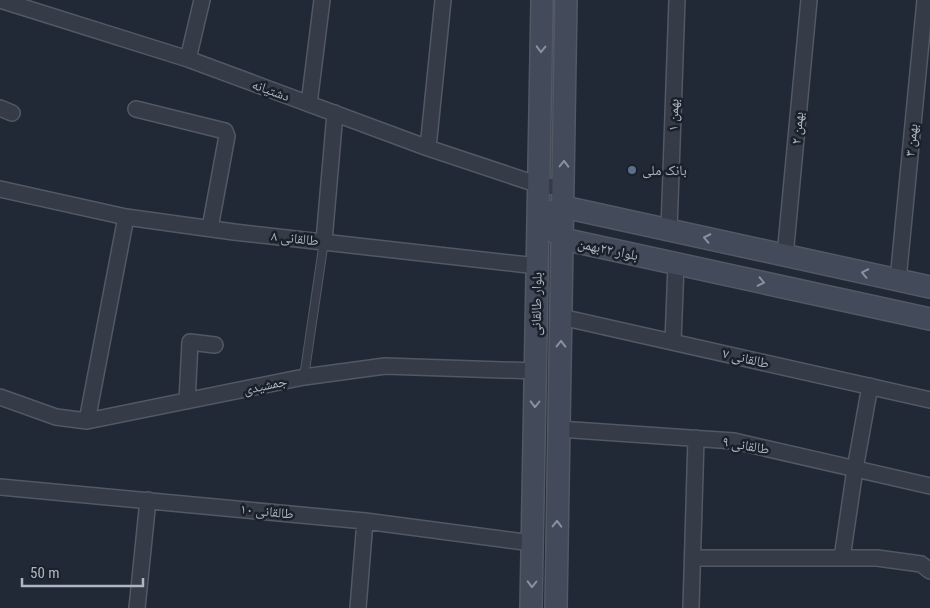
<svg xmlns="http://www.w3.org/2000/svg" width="930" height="608" font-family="'Roboto Condensed','Noto Naskh Arabic',sans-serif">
	<rect width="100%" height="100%" fill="#222936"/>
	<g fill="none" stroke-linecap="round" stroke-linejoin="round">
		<defs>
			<path id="service" d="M304,377L324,241"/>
			<path id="minor" d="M0,0L188,59L428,148L539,185L564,188
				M188,59L202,0
				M309,104L322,0
				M0,108L12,113
				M136,109L225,131L227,136L210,228
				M428,148L443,0
				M0,189L126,217L234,232L537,266
				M669,230L677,0
				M324,241L335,113
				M785,256L809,0
				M898,280L925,0
				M561,317L930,400
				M673,342L676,264
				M0,397L56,417L87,421L304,377L385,366L536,371
				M187,401L190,342L215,345
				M87,421L126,217
				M559,429L734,441L930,486
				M0,487L365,521L532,543
				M693,558H877L921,564L930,571
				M842,558L855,469L870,386
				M137,608L148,500
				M358,608L365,521
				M691,608L696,438"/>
			<path id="secondary" d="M930,287L564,207L539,217L563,239L930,319
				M531,608L542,0
				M556,608L566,0"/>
		</defs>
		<use href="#service" stroke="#525964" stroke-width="10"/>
		<use href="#minor" stroke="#525964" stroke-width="18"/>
		<use href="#secondary" stroke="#525964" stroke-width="24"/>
		<use href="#service" stroke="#353b47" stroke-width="8"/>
		<use href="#minor" stroke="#353b47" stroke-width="15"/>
		<use href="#secondary" stroke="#434a59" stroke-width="21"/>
	</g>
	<defs><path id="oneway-chevron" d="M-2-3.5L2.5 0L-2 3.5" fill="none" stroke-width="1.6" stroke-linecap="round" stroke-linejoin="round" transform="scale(1.25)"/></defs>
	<g stroke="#89909e">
		<use href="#oneway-chevron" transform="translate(541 49) rotate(91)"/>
		<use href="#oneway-chevron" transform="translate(564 164) rotate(-89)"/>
		<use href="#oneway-chevron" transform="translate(707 238) rotate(-168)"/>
		<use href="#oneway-chevron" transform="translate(865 273) rotate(-168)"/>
		<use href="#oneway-chevron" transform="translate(761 282) rotate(12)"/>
		<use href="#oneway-chevron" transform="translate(561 344) rotate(-89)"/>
		<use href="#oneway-chevron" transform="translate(535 404) rotate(91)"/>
		<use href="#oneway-chevron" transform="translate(557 524) rotate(-89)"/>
		<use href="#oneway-chevron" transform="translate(532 584) rotate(91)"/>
	</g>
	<circle fill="#5c6f8a" stroke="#1a212b" stroke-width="2" cx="632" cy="170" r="5"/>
	<g text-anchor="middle" stroke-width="5" stroke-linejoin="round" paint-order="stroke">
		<g font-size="14" fill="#afb6c3" stroke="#1a212b">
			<text transform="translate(271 90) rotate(20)" y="5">دشتیانه</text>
			<text transform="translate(673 115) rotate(-88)" y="5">بهمن ۱</text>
			<text transform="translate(797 128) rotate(-85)" y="5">بهمن ۲</text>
			<text transform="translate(911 140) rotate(-84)" y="5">بهمن ۳</text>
			<text transform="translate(295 238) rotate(6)" y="5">طالقانی ۸</text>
			<text transform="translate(608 249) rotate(12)" y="5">بلوار ۲۲بهمن</text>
			<text transform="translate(536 304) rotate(-89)" y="5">بلوار طالقانی</text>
			<text transform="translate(746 358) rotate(13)" y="5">طالقانی ۷</text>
			<text transform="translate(265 385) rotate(-12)" y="5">جمشیدی</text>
			<text transform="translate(746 445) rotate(10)" y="5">طالقانی ۹</text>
			<text transform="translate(267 511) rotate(6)" y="5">طالقانی ۱۰</text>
		</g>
		<g font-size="14" fill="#afb6c3" stroke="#1a212b" text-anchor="start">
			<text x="642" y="175">بانک ملی</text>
		</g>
	</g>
	<path d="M22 578v8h121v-8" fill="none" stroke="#afb6c3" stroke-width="2.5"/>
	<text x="30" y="578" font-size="15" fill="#afb6c3" stroke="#1a212b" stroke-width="4" paint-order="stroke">50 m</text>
</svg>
